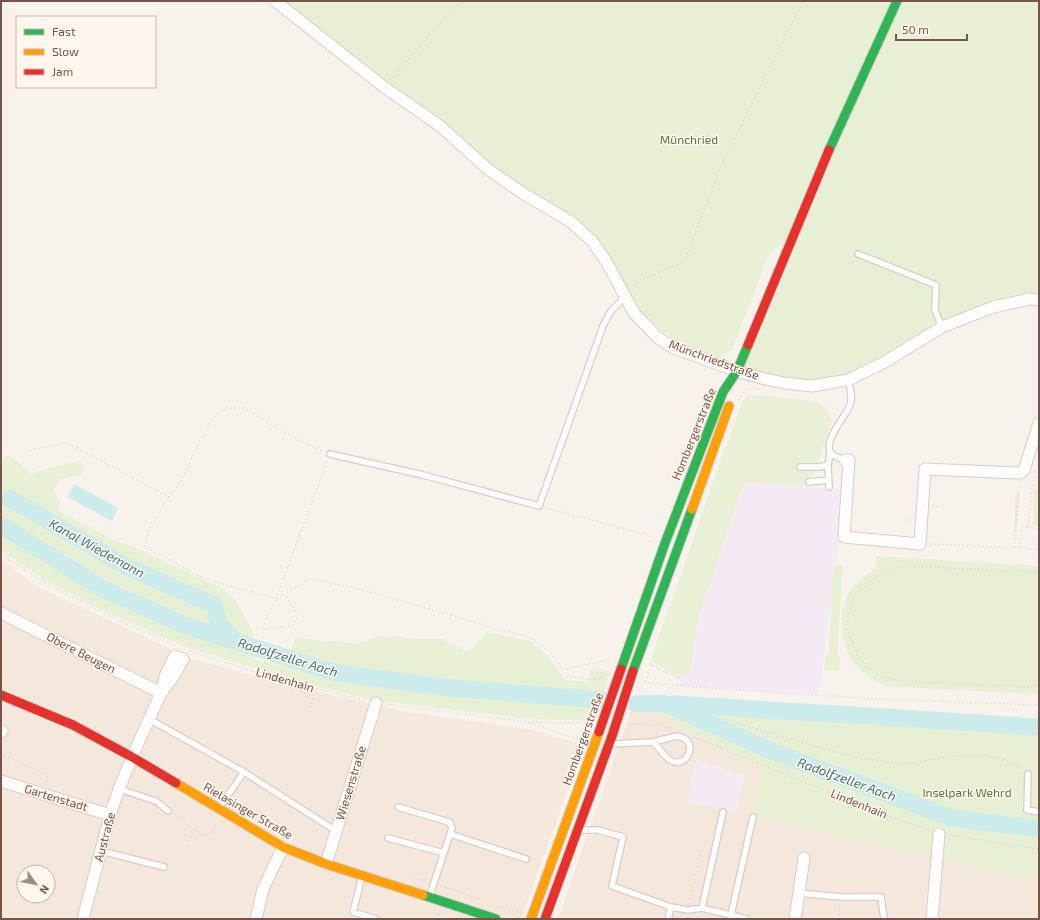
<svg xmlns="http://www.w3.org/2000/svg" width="1040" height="920" font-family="'Exo 2',sans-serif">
	<rect width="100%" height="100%" fill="#f8f2ec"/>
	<path fill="#f4e7dc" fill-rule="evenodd" d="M1,559L38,587L192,659L305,689L407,712L528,729L584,745L521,919H1ZM24,872H48V896H24Z
		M633,706H639L763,770L752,816L1039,881V919H558Z"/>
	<path fill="#f3eaf4" d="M744,482L802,487L842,489L840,530L819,695L718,689L684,686L678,678L687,627L720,555Z
		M696,760L744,776L736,812L686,802Z"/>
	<path fill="#e7efd5" d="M278,1H1039V300L942,327L883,363L812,386L737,371L791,238L769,254L732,350L719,357L679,345L639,311L593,240L522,190Z
		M748,395L772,396L817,402L826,408L832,421L814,474L802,487L744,482L699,616L693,648L691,668L678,678L651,660L725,448L743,401Z
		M9,456L16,460L31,474L38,471L80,461L85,468L82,474L61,479L53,490L61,503L57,510L116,541L141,550L219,587L237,602L253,633V659L286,667L295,638L358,644L376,637L398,636L414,639H443L467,652L487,632L530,641L547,655L566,680L588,682L591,670L602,669L611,672L593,721L528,719L377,701L303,683L185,647L95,607L45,580L1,551V458Z
		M1034,489H1039V526L1033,525Z
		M1016,492H1020L1017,532H1014Z
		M876,556L1039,566V693L1037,694L885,686C872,679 857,671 850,657C838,637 838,606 852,587C859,579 868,574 876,568Z
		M834,565H843L837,656H840L839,671L824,670L825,656L828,655Z
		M663,703L901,718L1039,727V881L752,816L762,770L636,704Z"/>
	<path fill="#ccebeb" d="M74,484L118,508L112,521L67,497Z"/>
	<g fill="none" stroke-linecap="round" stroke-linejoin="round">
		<path stroke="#ccebeb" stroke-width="17" d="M9,498L127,567L214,605L219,625L235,641
			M1,525L103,589L189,627L336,673L450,688L602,700
			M636,704L663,703L779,754L952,818L1039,829
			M674,704L901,718L1039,727"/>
		<defs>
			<path id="lane" d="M858,254L936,285L935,310L942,327
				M330,454L423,475L539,506L603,326L611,311L625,297
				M845,460C841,458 834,457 831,453C822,442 846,416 850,405C853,397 850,388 848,380
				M800,467H820L828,465
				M809,482L828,480
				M829,487L828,465L830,453
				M149,719L244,772L336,831
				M612,744L653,742L677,736C701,739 687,771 670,760C664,756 658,747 653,742
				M1028,774L1027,810L1039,812
				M119,789L156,801L168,811
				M398,807L449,822L452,828L450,834
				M219,808L244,772
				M578,830H598L623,837L612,886L671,907L688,910L702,908L747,919
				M388,838L444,853
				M101,851L164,867
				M362,877L353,912L376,919
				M798,893L841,897H881L884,919
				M430,895L450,834L526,859
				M702,908L723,812
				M731,915L753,817
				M668,919L671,907"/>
			<path id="street" d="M275,1L384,87L440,126L489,170L521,192L571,222L592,241L606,261L634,313L658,338L674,348L737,371L761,378L784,383L812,386L848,380L883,363L942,327L993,307L1030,299L1039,300
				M845,460H849L844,537L920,544L925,469L1020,473L1024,470L1039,423
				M1,613L161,693
				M1,733L2,731
				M1,781L110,815
				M326,864L376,703
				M83,919L110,815L119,789L132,757L161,693L166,674L175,656L183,659L174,676L161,693
				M256,919L263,889L283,847
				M795,919L804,858
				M932,919L939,834"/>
			<path id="fast" d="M829,150L897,1
				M621,669L665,543L723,392L737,371L748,345
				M633,671L692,509
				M423,895L496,919"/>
			<path id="slow" d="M692,509L729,406
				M176,783L283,847L326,864L423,895
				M531,919L599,732"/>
			<path id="jam" d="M748,345L829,150
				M1,695L73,725L132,757L176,783
				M545,919L612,736"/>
		</defs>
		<use href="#lane" stroke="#d7cdc8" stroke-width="8"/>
		<use href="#street" stroke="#d7cdc8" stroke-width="13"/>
		<use href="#fast" stroke="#d8cdc8" stroke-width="11"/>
		<use href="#slow" stroke="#d8cdc8" stroke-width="11"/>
		<use href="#jam" stroke="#d8cdc8" stroke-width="11"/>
		<path stroke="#dcd1cd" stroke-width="1.5" stroke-dasharray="1 3" stroke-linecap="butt" d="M390,80L460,1
			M632,289L640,280L684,262L721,166L789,28L805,1
			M739,400C744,390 748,387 759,389
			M30,450L67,443L169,497L149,529L145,547L203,578L276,599L311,579L360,589L530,638L549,651L568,677L590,679L604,678
			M1034,471H1036L1032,486L1028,527L1039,529
			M169,497L182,480L199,442L216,415L227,408H244L282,431L310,446L324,451
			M932,506L940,507
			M546,508L648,535L654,538
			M906,520H912
			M931,544L1039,549
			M1014,547L1019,484
			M1020,547L1022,527H1028
			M1,554C55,592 115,619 175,645
			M1,563L10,560
			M1039,572L905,566L878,575L855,595L846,625L858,657L879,676L900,681L1033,687L1039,684
			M284,594L298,615L295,623L290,626L263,629L268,615L276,599L327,461
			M190,651L270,677L367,701
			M649,664L678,678L684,686
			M562,670L611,659
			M601,678L606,672
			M275,679L304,693L307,698H313
			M644,682L718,689L878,699L1039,705
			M646,682L651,665
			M386,704L529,722L589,723
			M310,707L316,689
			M531,723L582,741
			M737,723C792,738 846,760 903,763C913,764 924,761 933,759C961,755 999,751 1022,769
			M629,724L659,725L672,729
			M627,734L631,725
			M694,737L874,811L929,830
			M1,754L47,775L46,785
			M174,815L205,837L219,825
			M950,835L1039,849
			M189,841L195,830
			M414,878L426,881
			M441,886L481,900
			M689,903L702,845
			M501,907L515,912L521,910
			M438,919L440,913
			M512,919L515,912
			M839,919L840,905"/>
		<use href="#lane" stroke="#fefdfc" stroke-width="5.5"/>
		<use href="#street" stroke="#fefdfc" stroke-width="11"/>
		<use href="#fast" stroke="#30b455" stroke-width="9"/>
		<use href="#slow" stroke="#ff9f0a" stroke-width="9"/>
		<use href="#jam" stroke="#e5322d" stroke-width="9"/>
		<defs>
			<path id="jam-bridge" d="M599,732L621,669
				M612,736L633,671"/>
		</defs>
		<use href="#jam-bridge" stroke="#d8cdc8" stroke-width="11" stroke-linecap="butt"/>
		<use href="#jam-bridge" stroke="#e5322d" stroke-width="9"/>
	</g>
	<g text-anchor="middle" stroke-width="3" stroke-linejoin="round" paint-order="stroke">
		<g font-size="12" fill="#567a3c" stroke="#fff6ee">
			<text x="689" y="144">Münchried</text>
			<text x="967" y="797">Inselpark Wehrd</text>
		</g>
		<g font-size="12" fill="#7a5448" stroke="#fff6ee">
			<text transform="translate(714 360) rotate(20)" y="4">Münchriedstraße</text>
			<text transform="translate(694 434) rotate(-68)" y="4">Hombergerstraße</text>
			<text transform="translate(81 653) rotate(27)" y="4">Obere Beugen</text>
			<text transform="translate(285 680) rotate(16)" y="4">Lindenhain</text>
			<text transform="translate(583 739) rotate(-70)" y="4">Hombergerstraße</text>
			<text transform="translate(351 783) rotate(-73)" y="4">Wiesenstraße</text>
			<text transform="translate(56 798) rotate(17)" y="4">Gartenstadt</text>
			<text transform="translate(859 804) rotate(22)" y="4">Lindenhain</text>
			<text transform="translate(248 811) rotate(30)" y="4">Rielasinger Straße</text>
			<text transform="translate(105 837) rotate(-75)" y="4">Austraße</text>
		</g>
		<g font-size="13" font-style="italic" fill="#387679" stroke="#fff6ee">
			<text transform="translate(97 548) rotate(29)" y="5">Kanal Wiedemann</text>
			<text transform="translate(288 657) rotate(17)" y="5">Radolfzeller Aach</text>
			<text transform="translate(847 779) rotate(20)" y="5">Radolfzeller Aach</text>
		</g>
	</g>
	<rect width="1040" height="920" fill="none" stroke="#7a5448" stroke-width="4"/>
	<rect x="16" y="16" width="140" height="72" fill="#fff6ee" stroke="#cab5ac"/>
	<rect x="24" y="29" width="20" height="6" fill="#30b455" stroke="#cab5ac"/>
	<text x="52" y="36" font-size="12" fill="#7a5448">Fast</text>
	<rect x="24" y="49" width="20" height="6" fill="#ff9f0a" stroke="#cab5ac"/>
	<text x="52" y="56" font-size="12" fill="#7a5448">Slow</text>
	<rect x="24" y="69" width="20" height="6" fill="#e5322d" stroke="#cab5ac"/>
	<text x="52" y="76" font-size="12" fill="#7a5448">Jam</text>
	<g transform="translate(36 884) rotate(123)"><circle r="19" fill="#fff6ee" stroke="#cab5ac"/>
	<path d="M0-3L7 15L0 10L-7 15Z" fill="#a68b81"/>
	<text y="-6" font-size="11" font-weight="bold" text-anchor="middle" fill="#7a5448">N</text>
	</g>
	<path d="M896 34v6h71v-6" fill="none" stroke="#7a5448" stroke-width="2"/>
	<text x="902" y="34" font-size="12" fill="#7a5448" stroke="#fff6ee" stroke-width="3" paint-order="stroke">50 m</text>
</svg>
